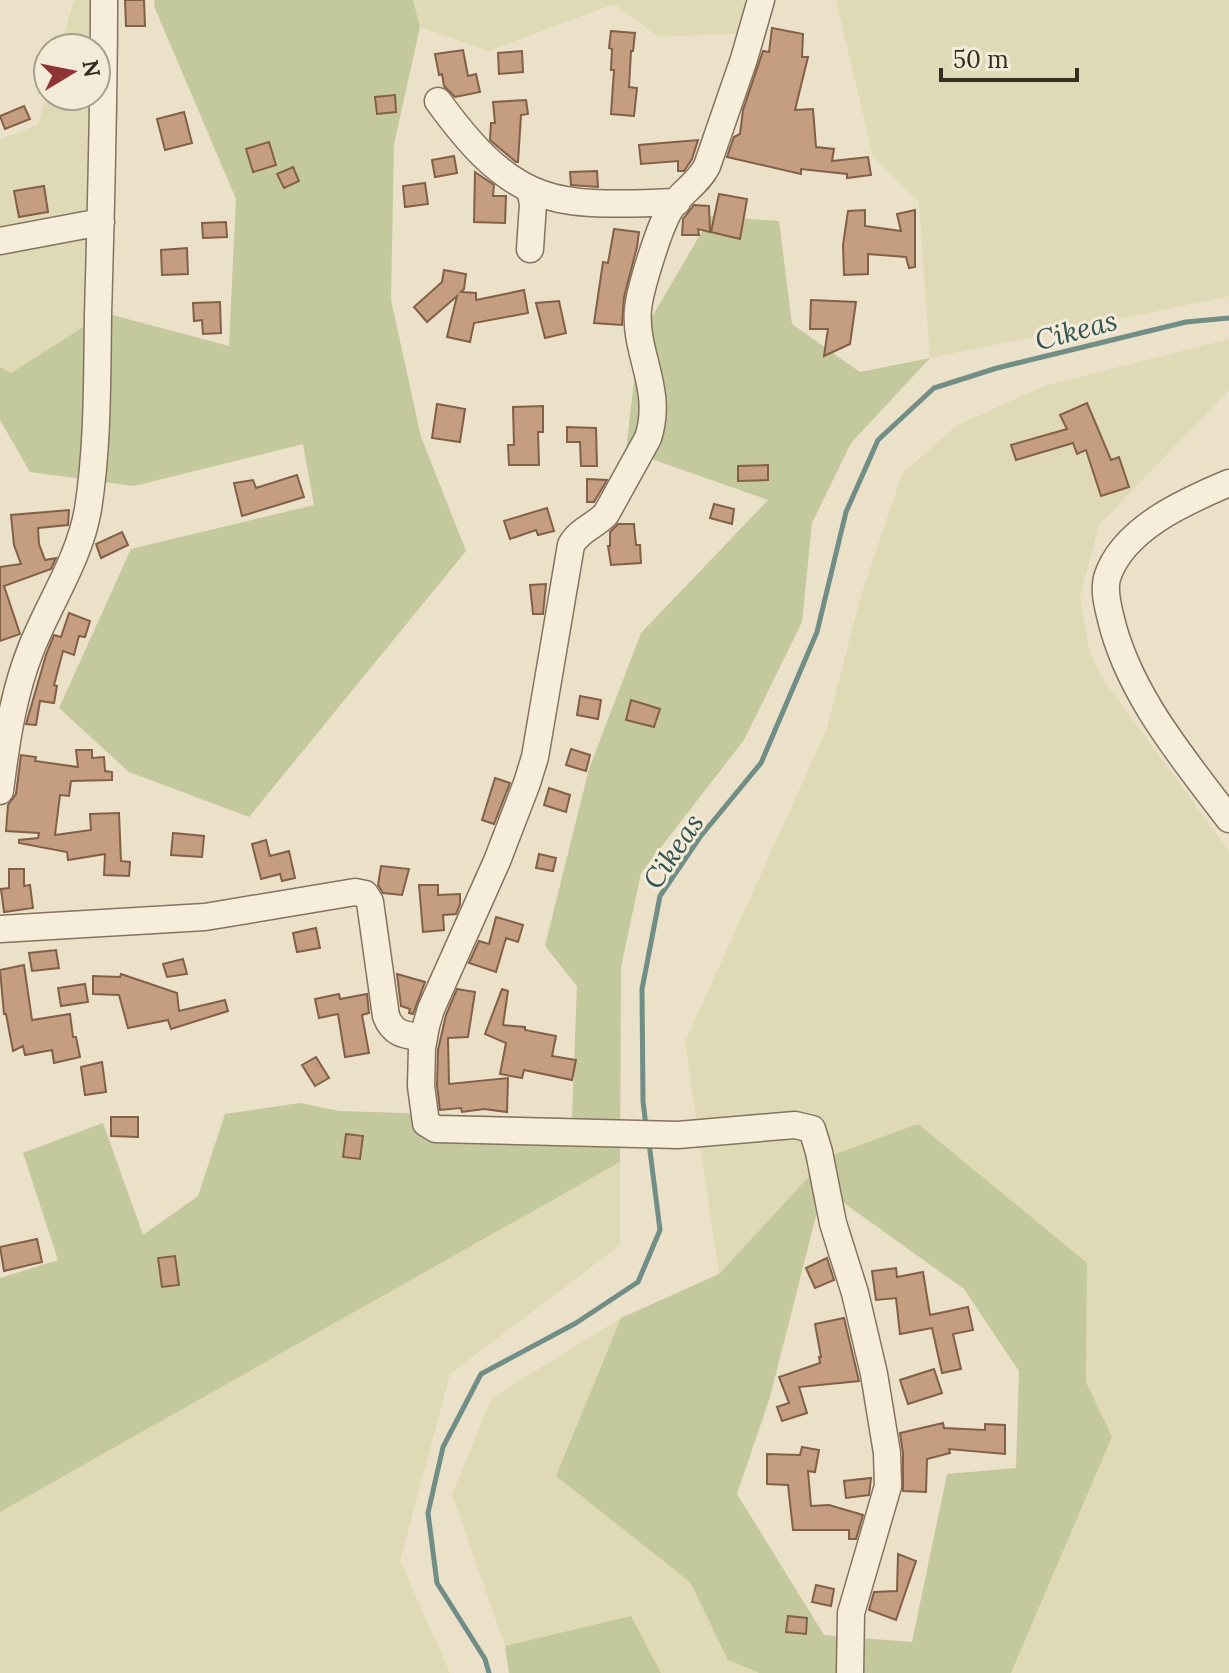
<svg xmlns="http://www.w3.org/2000/svg" width="1229" height="1673" font-family="Lora,serif">
	<rect width="100%" height="100%" fill="#ebe0c8"/>
	<path fill="#dfd9b6" d="M74,0H113L119,38L105,313L11,373L0,367V139L38,125L48,91V96H96V48H60Z
		M413,0H752L743,33L659,37L614,4L489,51L420,27Z
		M836,0H1229V296L930,358L919,202L873,156Z
		M1229,339V390L1099,525L1080,597L1090,654L1102,678L1229,851V1673H1011L1112,1438L1086,1382L1087,1263L827,1157L719,1274L685,1042L826,731L860,599L902,474L956,426L1044,386Z
		M620,1162V1245L450,1374L400,1561L450,1673H0V1512Z
		M621,1318L556,1476L690,1582L728,1660L759,1673H661L631,1617L505,1646L452,1494L492,1398Z"/>
	<path fill="#c3c89d" fill-rule="evenodd" d="M155,0H413L420,27L394,144L391,300L421,437L466,551L249,817L129,772L59,708L131,549L314,505L303,444L134,486L30,472L0,420V367L11,373L105,313L229,346L236,199L154,6Z
		M711,216L779,221L792,324L860,372L930,358L851,443L812,523L802,622L744,740L641,873L621,967L620,1162L0,1512V1278L58,1260L23,1153L103,1123L143,1235L198,1196L225,1114L300,1103L339,1111L572,1118L577,986L545,946L589,769L641,633L768,500L626,450L639,339Z
		M918,1124L1087,1263L1086,1382L1112,1437L1011,1673H759L728,1660L690,1582L556,1476L621,1318L719,1274L827,1157ZM823,1188L964,1289L1019,1371L1016,1468L947,1474L912,1642L824,1635L737,1494L770,1397Z
		M631,1616L661,1673H509L505,1646Z"/>
	<g fill="none" stroke-linecap="round" stroke-linejoin="round">
		<path stroke="#708d86" stroke-width="5" d="M646,1126L643,1101L642,989L660,896L700,837L761,763L817,632L846,512L878,440L934,388L997,368L1186,322L1229,318
			M489,1673L485,1659L437,1583L428,1513L443,1447L481,1374L576,1323L638,1282L660,1230L649,1143"/>
	</g>
	<path fill="#c59e82" stroke="#825f47" stroke-width="2" d="M125,0H144L145,26H126Z
		M772,28L803,34L802,57H808L795,110L813,109L816,147L834,149L832,161L868,157L871,175L847,178V174L801,169V174L727,157L734,137L740,134L743,110L763,51L769,52Z
		M611,31L635,33L633,51H631L629,87L637,88L634,116L611,114L614,70H611L612,49L609,48Z
		M463,50L468,76L476,74L480,92L455,97L444,86L442,74L439,75L435,54Z
		M522,51L523,72L499,74L498,53Z
		M395,95L396,112L377,114L375,97Z
		M526,100L528,114L521,115L518,162H516L490,140L491,123H495L493,102Z
		M24,106L30,119L5,129L0,116Z
		M184,112L192,143L165,150L157,119Z
		M698,140L692,159L684,171H678V161L641,164L639,145Z
		M269,142L276,165L253,172L246,149Z
		M454,156L457,173L435,177L432,160Z
		M293,167L299,181L284,188L277,174Z
		M597,171L598,187L571,185L570,172Z
		M475,172L494,185L493,196H506L505,223L474,222Z
		M425,183L428,204L405,207L403,186Z
		M44,186L48,212L19,217L14,191Z
		M719,194L747,199L740,239L711,232Z
		M694,205L709,206L710,232L698,229L699,235H682L683,219Z
		M865,210V226L901,231L897,214L915,210V267L909,268L906,257L868,254V274L844,275L843,245L848,211Z
		M226,222L227,237L203,238L202,223Z
		M614,229L639,232L637,247L624,297L622,325L594,323L603,262L608,263Z
		M187,248L188,274L162,275L161,250Z
		M444,270L466,274L464,289L461,292L476,293V300L524,290L528,313L474,323L470,342L447,337L457,296L427,322L414,307L442,282Z
		M811,300L856,302L850,344L824,356L828,329H810Z
		M559,301L566,333L545,338L536,303Z
		M220,302L221,333L203,334L202,320L194,321L193,303Z
		M1087,403L1111,460L1119,457L1129,487L1101,496L1086,450L1077,454L1073,443L1016,460L1011,445L1067,429L1060,415Z
		M437,404L465,409L460,442L432,438Z
		M543,406V432H538L539,465H509L508,445H514L513,407Z
		M567,427L596,428L597,466H581L580,442H567Z
		M768,465V480L738,481V466Z
		M297,475L304,497L242,516L234,483L253,480L256,488Z
		M587,479L607,480L594,502H587Z
		M714,504L734,509L732,524L710,518Z
		M547,508L554,531L538,535L536,530L510,539L504,521Z
		M69,510L68,525L38,528L39,544L45,560L56,558L51,569L4,586L20,634L0,641V567L21,564L14,545L11,515Z
		M618,524H634L636,545H640L641,563L611,565L608,546H610V532Z
		M122,532L128,545L101,558L96,544Z
		M546,584L543,614H533L530,585Z
		M69,613L90,621L85,637L79,636L74,655L63,651L54,685L57,686L54,703L40,701L36,725L26,724L46,655L54,635L61,637Z
		M580,696L601,700L598,719L577,715Z
		M631,700L660,709L654,727L626,720Z
		M571,749L590,755L586,771L566,765Z
		M76,750H92V758L104,757L105,771L112,772V780L71,781L69,796L60,795L55,835L91,830L90,814L119,813L121,861L130,862L129,876L104,875L105,854L68,860L67,852L19,843V840L38,838L39,833L6,831L8,805L16,794L21,755L36,757L35,761L78,767Z
		M495,778L510,783L494,824L482,820Z
		M549,788L570,795L566,812L544,805Z
		M173,833L204,836L202,857L171,855Z
		M266,840L270,856L289,851L295,878L282,881L280,874L261,879L252,844Z
		M539,854L556,858L553,871L536,868Z
		M381,866L409,869L402,895L383,893L378,885Z
		M9,869H24V886L30,885L33,908L4,912L1,889L9,888Z
		M419,885H438V895L460,894V904L456,914L443,915L444,930L423,932Z
		M496,917L523,925L518,942L506,938L496,972L469,963L479,941L489,944Z
		M316,928L320,948L297,952L293,933Z
		M56,950L59,968L32,971L29,953Z
		M183,959L187,974L167,977L163,964Z
		M24,965L32,1020L70,1014L73,1037H76L80,1057L54,1063L52,1050L25,1055L23,1046L13,1051L6,1014H4L0,970Z
		M121,974L177,993L179,1011L225,1000L228,1011L171,1029L168,1020L128,1028L119,995L93,994V976L120,977Z
		M397,974L425,982L413,1014L409,1013L410,1009L401,1006Z
		M85,984L88,1002L61,1006L58,988Z
		M457,989L475,992L468,1037L448,1038L449,1084L508,1078L507,1112L484,1109L462,1112L461,1108L440,1110L437,1085L438,1050L446,1015Z
		M502,989L508,991L503,1025L525,1027V1030L556,1036L552,1056L576,1060L572,1080L524,1070L522,1078L500,1074L506,1043L485,1034Z
		M339,994L340,999L367,994L369,1013L362,1015L369,1053L345,1057L338,1014L319,1018L315,999Z
		M316,1057L329,1078L315,1086L302,1065Z
		M102,1062L106,1092L85,1095L81,1067Z
		M111,1117H138V1137L111,1136Z
		M346,1134L363,1136L360,1159L343,1157Z
		M37,1239L42,1262L4,1271L0,1247Z
		M175,1256L179,1285L162,1287L158,1258Z
		M827,1258L834,1280L815,1288L806,1268Z
		M896,1268L897,1277L923,1272L930,1315L968,1307L973,1330L953,1334L961,1369L942,1373L932,1328L900,1334L896,1298L876,1300L872,1271Z
		M844,1318L859,1381L799,1387L807,1413L782,1421L777,1407L789,1403L779,1377L820,1363L819,1357H821L815,1324Z
		M934,1369L942,1393L908,1404L900,1380Z
		M943,1423L944,1428L985,1430V1424L1005,1425V1454L949,1449L950,1453L927,1459L926,1492L903,1491V1453L900,1433Z
		M802,1447L819,1450L815,1472L808,1471L811,1506L829,1505L863,1515L856,1539H849V1530H793L788,1485L767,1484V1454L800,1455Z
		M871,1478L869,1495L846,1498L844,1481Z
		M898,1554L916,1561L896,1620L869,1610L874,1592L897,1591Z
		M816,1585L834,1589L831,1606L812,1602Z
		M788,1616L807,1618L806,1634L786,1632Z"/>
	<g fill="none" stroke-linecap="round" stroke-linejoin="round">
		<defs>
			<path id="minor" d="M761,0L744,59L707,166C698,184 681,192 671,208C660,224 640,289 638,309C634,354 664,389 648,438L606,514C595,526 579,530 571,545L535,757L527,783L497,861L431,1009L426,1026L422,1048L421,1086L426,1123L436,1129L678,1135L795,1125L812,1129L819,1152L833,1223L855,1293L874,1374L887,1453L888,1486L851,1613L850,1673
				M438,101C465,138 497,178 542,194C580,208 636,203 677,202
				M530,189L533,204L530,249
				M0,241L101,222
				M1229,483C1186,501 1122,529 1107,578C1104,590 1107,603 1110,615C1127,692 1182,757 1229,819
				M0,791C6,743 13,694 31,649C49,603 80,558 88,509C98,446 97,379 98,315C101,210 104,105 104,0
				M0,929L205,917L355,892L365,894L370,902L386,1016C393,1035 406,1035 424,1038"/>
		</defs>
		<use href="#minor" stroke="#85735f" stroke-width="29"/>
		<use href="#minor" stroke="#f6eedb" stroke-width="26"/>
	</g>
	<g text-anchor="middle" stroke-width="6" stroke-linejoin="round" paint-order="stroke">
		<g font-size="28" font-style="italic" fill="#325553" stroke="#f3ebd7">
			<text transform="translate(1076 330) rotate(-15)" y="10">Cikeas</text>
			<text transform="translate(673 851) rotate(-56)" y="10">Cikeas</text>
		</g>
	</g>
	<g transform="translate(72 72) rotate(80)"><circle r="38" fill="#f3ebd7" stroke="#a89f8e" stroke-width="2"/>
	<path d="M0-6L14 30L0 20L-14 30Z" fill="#8e3434"/>
	<text y="-12" font-size="22" font-weight="bold" text-anchor="middle" fill="#372c21">N</text>
	</g>
	<path d="M941 68v12h136v-12" fill="none" stroke="#372c21" stroke-width="4"/>
	<text x="953" y="68" font-size="24" fill="#372c21" stroke="#f3ebd7" stroke-width="6" paint-order="stroke">50 m</text>
</svg>
